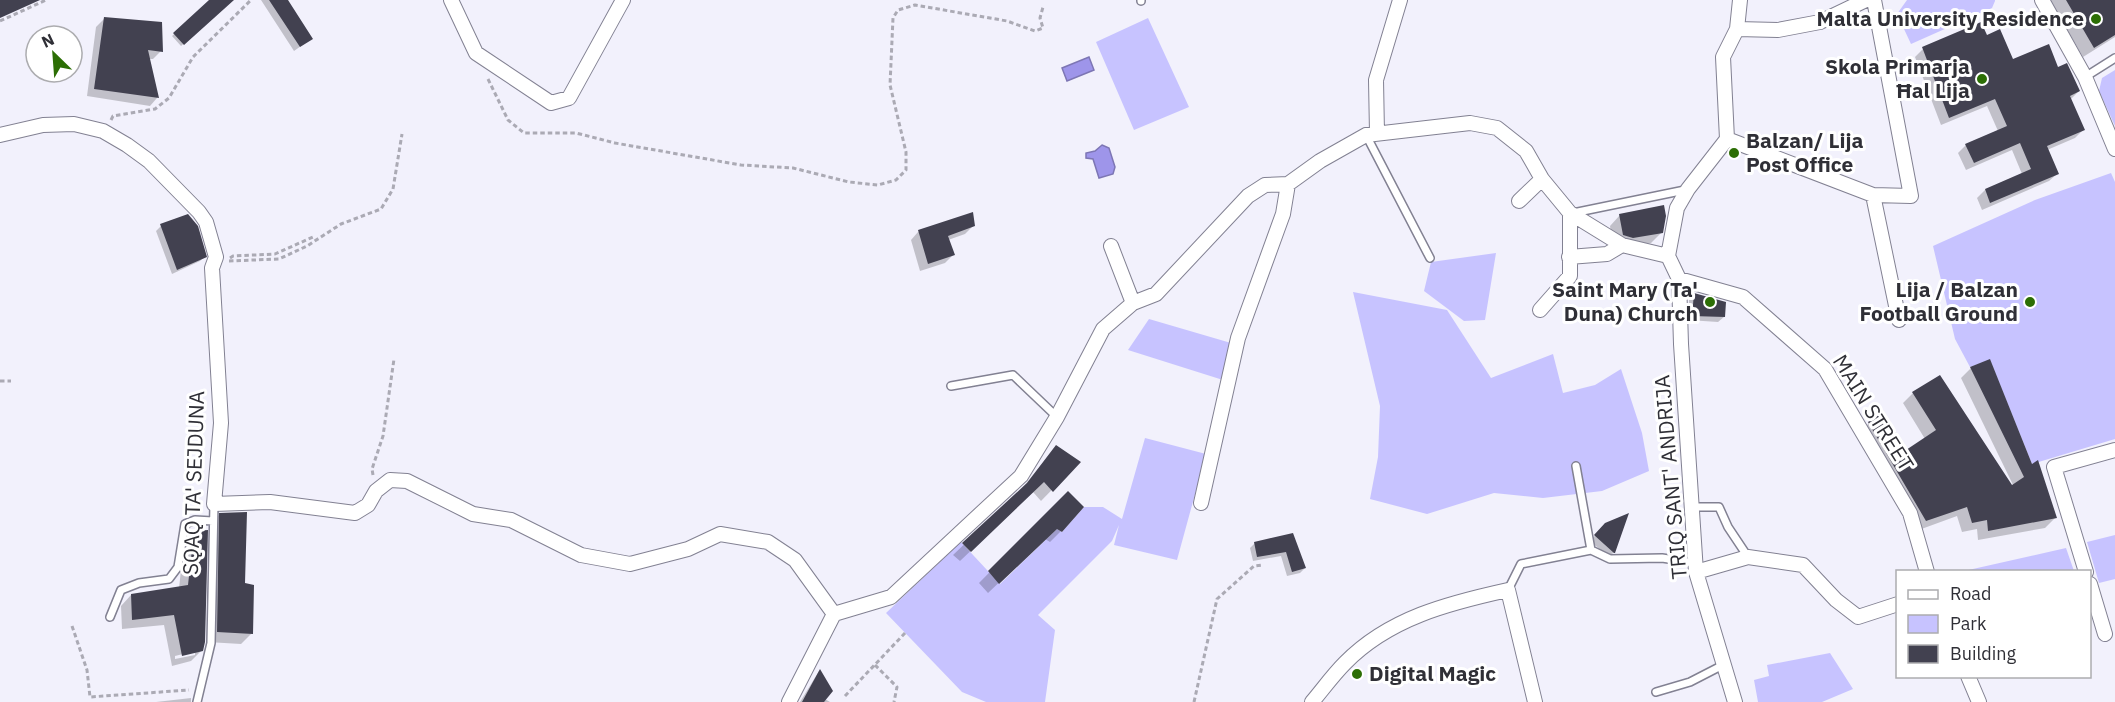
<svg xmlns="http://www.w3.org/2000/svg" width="2115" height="702" font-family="'IBM Plex Sans',sans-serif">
	<rect width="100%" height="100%" fill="#f2f1fc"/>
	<path fill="#c7c3ff" d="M1907,0H1995V1L1992,8L1911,44L1897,14Z
		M1148,18L1189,107L1134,130L1096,42Z
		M2115,70V126L2099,91L2102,78Z
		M2111,173L2115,182V439L2032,464L1990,360L1970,367L1955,339L1933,246L2035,200Z
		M1496,253L1485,320L1464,321L1424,291L1431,262Z
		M1353,292L1447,310L1491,378L1553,354L1563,393L1595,385L1621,369L1642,433L1649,471L1602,491L1543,498L1494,493L1427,514L1370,499L1378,457L1380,406Z
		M1149,319L1231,343L1223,380L1128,350Z
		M1145,438L1206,454L1177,560L1114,545L1119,525L1112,541L1038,615L1055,630L1045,702H986L962,692L886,613L961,542L1000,584L1057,529L1062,532L1084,507H1103L1122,519Z
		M2115,535V579L2099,583L2087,542Z
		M2066,548L2074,571H1964Z
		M1830,653L1853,689L1822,702H1758L1754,680L1769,676L1767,665Z"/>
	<path fill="#9e95ea" stroke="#7d76b4" stroke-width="1.5" d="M1089,57L1094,70L1067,81L1062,68Z
		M1102,145L1109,148L1115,167L1113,174L1099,178L1093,159L1086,158V153L1095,151Z"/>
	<path fill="#0003" fill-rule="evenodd" d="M211,0H232L181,46L172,36Z
		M261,0H286L311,39L294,51Z
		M2050,0H2107L2115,3V37L2083,57Z
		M104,19L161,51L153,59H148L157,98L150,106L87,96L96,27Z
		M1986,37L2012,61L2057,69L2079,91L2071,99L2083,130L2075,138L2047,150L2057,174L2049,181L1982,210L1977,198L1985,190L2022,174L2012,150L1966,170L1958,153L1966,145L1998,131L1987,106L1941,125L1915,57L1923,49Z
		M971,214L973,226L965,234L948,240L953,255L945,263L920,271L911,240L918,232Z
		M1620,215L1662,232L1651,243L1622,248L1613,245L1610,226Z
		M161,226L205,256L200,261L172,274L156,231Z
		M1694,295L1724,317L1718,322L1688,320L1689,300Z
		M1971,368L2031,466L2055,518L2045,528L1978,540L1977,529L1962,532L1957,516L1916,531L1859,433L1869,423L1906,452L1925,439L1903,403L1913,393L2015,489L1961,378Z
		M1056,447L1079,462L1041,501L1033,492L960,561L953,555L1019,492Z
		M1068,493L1061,531L1050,542L1045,539L988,593L979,583Z
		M220,514L243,585L252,633L241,644L207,642L209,525Z
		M1606,524L1614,552L1609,557L1590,541Z
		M195,532L202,650L191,661L172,666L164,625L122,629L121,606L131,595L179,588L184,543ZM195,651V655L175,659V656Z
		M1292,535L1305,568L1300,573L1287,576L1281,556L1253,561L1250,548L1255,543Z
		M819,671L825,699L830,702H800Z
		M191,698V702H156Z"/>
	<path fill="#424150" d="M0,0H40L0,18Z
		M209,0H234L184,45L173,33Z
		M269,0H288L313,39L300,47Z
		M2066,0H2115V35L2094,48Z
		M104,17L162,22L163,52L148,50L159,98L94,89Z
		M1981,22L1987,35L2000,29L2013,59L2049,44L2058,67L2067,63L2080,91L2070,96L2085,130L2047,146L2059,174L1990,203L1985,189L2031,169L2020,143L1974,163L1965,144L2007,126L1995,99L1949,118L1922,47Z
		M1664,205L1666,216L1663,233L1633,238L1623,235L1619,214Z
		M973,212L975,226L948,236L955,255L928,264L918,230Z
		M188,214L198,226L207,257L177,270L160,224Z
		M1694,293L1726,302L1725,317L1692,316Z
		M1990,359L2032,464L2038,460L2057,518L1988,531L1987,520L1972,523L1967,507L1926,521L1868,422L1884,412L1906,450L1936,430L1912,392L1940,375L2012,485L2024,477L1970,367Z
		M1056,445L1081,462L1053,492L1044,482L971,552L962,543L1027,483Z
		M1068,491L1084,507L1062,532L1057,529L999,584L988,571Z
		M247,512L245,583L254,585L253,634L217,632L219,513Z
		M1629,513L1615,553H1614L1594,535L1605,523Z
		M208,530L205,642L203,651L182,656L174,615L132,620L131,594L188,585L194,531Z
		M1293,533L1306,568L1292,572L1286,552L1257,557L1254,542Z
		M820,669L833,691L824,702H802Z"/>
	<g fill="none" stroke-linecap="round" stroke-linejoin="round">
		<defs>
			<path id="service" d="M1141,1V0
				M2085,77L2115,58
				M1366,135L1430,258
				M1573,213L1685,190
				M951,386L1013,375L1057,417
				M1576,466L1591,550
				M1693,507H1719L1728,527L1748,557
				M1591,550L1610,559L1662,558L1695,563
				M1508,590L1521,564L1591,550
				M110,617L121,590L139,583L169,579L178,567L185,524L195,520L213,521
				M1656,692L1690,682L1725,664
				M197,702L211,643L214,504"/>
			<path id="minor" d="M451,0L476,53L551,103L569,98L623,0
				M2042,0L2085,77L2115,149
				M1737,29L1778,30L1820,22L1866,0
				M1377,133L1376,80L1400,0
				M0,135L43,125L74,124L103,131L127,145L149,161L199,212L206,222L216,257L212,268L221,423L214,504L270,502L355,513L368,505L376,491L390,480L407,481L473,514L511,520L581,555L630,564L688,549L720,534L768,542L795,560L834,614
				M1727,139L1873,195L1911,196L1874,0
				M1873,195L1899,320
				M1519,201L1542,179
				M1111,246L1133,303
				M1668,256L1679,279L1681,344L1696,572L1735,702
				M1668,256L1677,208L1688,189L1727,139L1723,57L1737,29L1740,0
				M1569,257L1607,254L1622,245
				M1679,279L1743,297L1825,369L1910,513L1927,572
				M1540,310L1570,276V213
				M1201,503L1238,338L1283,214L1288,184
				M1696,572L1748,557L1803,565L1836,600L1858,617L1898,604
				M2086,572L2054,467L2115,450
				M2090,584L2105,634
				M834,614L891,597L1021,476L1057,417L1103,329L1133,303L1156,294L1248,196L1265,185L1288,184L1320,161L1366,135L1470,123L1497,128L1526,151L1542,179L1570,213L1622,245L1668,256
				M1968,676L1979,702
				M789,702L834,614
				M1312,702C1323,689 1333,675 1345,663C1389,618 1449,603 1508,590L1535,702"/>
		</defs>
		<use href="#service" stroke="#828192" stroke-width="10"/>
		<use href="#minor" stroke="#828192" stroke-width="16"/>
		<path stroke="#abaab4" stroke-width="3" stroke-dasharray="4.5 3" stroke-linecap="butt" d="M0,21L46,0
			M488,79L508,120L524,133H576L615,143L741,165L793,168L849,182L878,185L896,180L906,170V152L890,85L893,18L898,10L915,5L1007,21L1035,31L1043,28L1040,18L1043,7
			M111,120L113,116L155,109L169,98L193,57L251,0
			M230,258L233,256L275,254L313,237
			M229,261L279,259L307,246L341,224L381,209L393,189L402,134
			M0,381H11
			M373,475L372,469L383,436L394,359
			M72,626L87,670L90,697L189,690
			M875,665L897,687L894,702
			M845,696L906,632
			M1194,702L1217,599L1254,566L1262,565"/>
		<use href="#service" stroke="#fff" stroke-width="7"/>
		<use href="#minor" stroke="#fff" stroke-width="14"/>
	</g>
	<g fill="#2c6e05" stroke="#fff" stroke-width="2">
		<circle cx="2096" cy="19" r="6"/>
		<circle cx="1982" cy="79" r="6"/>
		<circle cx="1734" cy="153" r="6"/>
		<circle cx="1710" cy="302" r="6"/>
		<circle cx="2030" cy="302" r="6"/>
		<circle cx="1357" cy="674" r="6"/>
	</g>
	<g text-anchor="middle" stroke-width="6" stroke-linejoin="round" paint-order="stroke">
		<g font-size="21" font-weight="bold" fill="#2f2f36" stroke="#fff" text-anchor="end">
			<text x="2084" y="26">Malta University Residence</text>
			<text x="1970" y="74">Skola Primarja<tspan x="1970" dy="24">Ħal Lija</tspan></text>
			<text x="1746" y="148" text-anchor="start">Balzan/ Lija<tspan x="1746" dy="24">Post Office</tspan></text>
			<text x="1698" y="297">Saint Mary (Ta'<tspan x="1698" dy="24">Duna) Church</tspan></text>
			<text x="2018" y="297">Lija / Balzan<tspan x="2018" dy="24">Football Ground</tspan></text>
			<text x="1369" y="681" text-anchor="start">Digital Magic</text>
		</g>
		<g font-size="21" fill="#2f2f36" stroke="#fff">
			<text transform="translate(1873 413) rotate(58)" y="7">MAIN STREET</text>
			<text transform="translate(1671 477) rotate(-95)" y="7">TRIQ SANT' ANDRIJA</text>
			<text transform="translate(194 483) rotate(-88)" y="7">SQAQ TA' SEJDUNA</text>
		</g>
	</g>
	<rect x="1896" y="570" width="195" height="108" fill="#ffffff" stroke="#acacaf" stroke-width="1.5"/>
	<rect x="1908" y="590" width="30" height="9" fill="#ffffff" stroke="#acacaf" stroke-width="1.5"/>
	<text x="1950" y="600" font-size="18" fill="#2f2f36">Road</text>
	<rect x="1908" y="615" width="30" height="18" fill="#c7c3ff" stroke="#acacaf" stroke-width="1.5"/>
	<text x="1950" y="630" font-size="18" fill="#2f2f36">Park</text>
	<rect x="1908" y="645" width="30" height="18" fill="#424150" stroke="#acacaf" stroke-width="1.5"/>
	<text x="1950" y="660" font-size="18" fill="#2f2f36">Building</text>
	<g transform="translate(54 54) rotate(335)"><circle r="28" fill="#ffffff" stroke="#acacaf" stroke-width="1.5"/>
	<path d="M0-4.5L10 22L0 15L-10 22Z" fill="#2c6e05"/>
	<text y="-9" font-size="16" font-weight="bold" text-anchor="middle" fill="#2f2f36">N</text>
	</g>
</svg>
